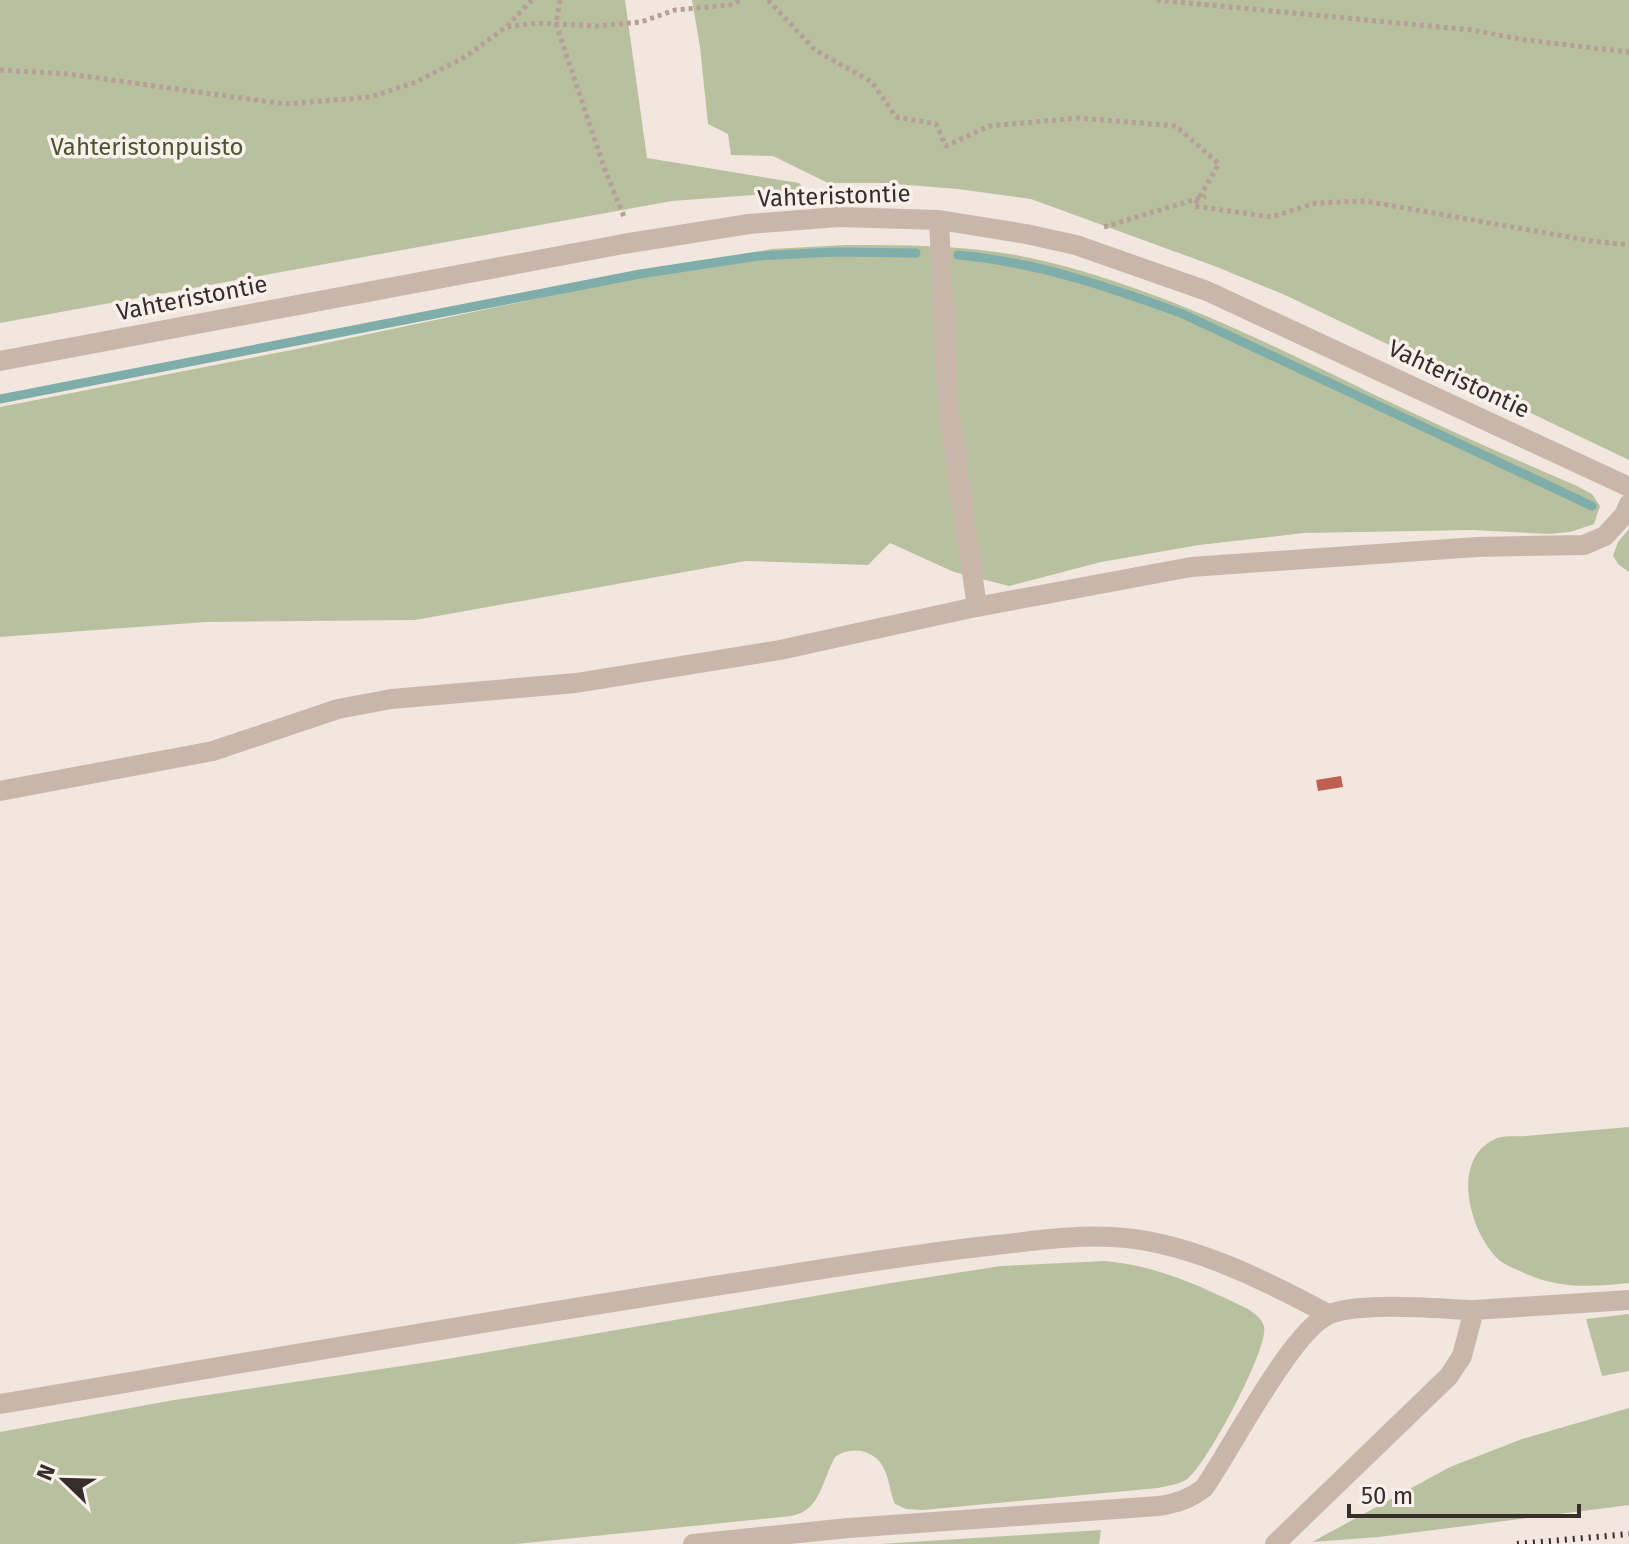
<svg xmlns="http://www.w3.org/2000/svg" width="1629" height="1544" font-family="'Fira Sans',sans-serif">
	<rect width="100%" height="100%" fill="#f1e7df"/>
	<path fill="#b8c09f" d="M0,0H625L647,158L799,183L806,191L672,201L0,323Z
		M692,0H1629V460L1285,295L1217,267L1031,199L958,189L883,183H828L773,156L731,155L728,134L708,124L700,47Z
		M846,245C903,245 960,245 1016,255C1143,280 1262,340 1377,396C1443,428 1510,457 1577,486L1592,494L1600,506L1594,524L1570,532L1548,534L1472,530L1304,533L1199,545L1101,562L1009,586L954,572L890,543L868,565L746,561L415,620L206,622L0,637V407L307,347L772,249Z
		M1629,529V572L1619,565L1613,556L1618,542Z
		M1629,1127V1283C1590,1287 1558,1289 1522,1272C1515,1269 1506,1265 1500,1261C1470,1234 1449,1160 1495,1139C1503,1135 1517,1137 1525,1136C1560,1133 1594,1130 1629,1127Z
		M1105,1261C1159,1266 1200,1286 1248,1309C1255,1314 1262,1318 1264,1327C1269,1348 1206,1466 1187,1479C1180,1484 1167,1486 1158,1488L923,1510L906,1509L895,1504C890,1493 890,1482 885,1471C877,1450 852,1445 835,1457C822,1480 821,1511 791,1516L516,1544H0V1432L174,1400L435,1361L891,1283L1001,1266Z
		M1629,1314V1371L1602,1376L1586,1319Z
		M1629,1408V1505L1379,1537L1312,1542L1450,1467L1522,1439Z
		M1101,1530L1099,1544H880Z"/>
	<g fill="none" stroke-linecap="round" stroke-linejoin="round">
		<path stroke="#7fadaa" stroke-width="9" d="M958,255C1037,262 1109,287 1183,314L1592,506
			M0,399L640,274L758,256L834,252L916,253"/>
	</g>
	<path fill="#bf5f4f" d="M1341,776L1343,787L1318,791L1316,780Z"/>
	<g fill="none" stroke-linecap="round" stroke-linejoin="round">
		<path stroke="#b5a095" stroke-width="5" stroke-dasharray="4 4" stroke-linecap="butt" d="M560,0L556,24L605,170L625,219
			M768,0L815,50L872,82L896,117L936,124L946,146L989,126L1079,118L1176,126L1219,164L1194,206L1271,217L1316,203L1365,201L1592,241L1629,245
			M1157,0L1472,30L1525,40L1629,52
			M507,26L532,0
			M0,70L69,74L285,104L371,97L416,82L465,57L506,27L536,23L597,26L641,22L675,10L729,5L743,0
			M1104,227L1206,196"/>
		<path stroke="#c9b6ab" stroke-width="20" d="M939,220L948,403L977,607
			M0,361L623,244L749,224L838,217L939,220L1026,234L1076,245L1207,291L1629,487
			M0,791L213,751L338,709L391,699L576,683L780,650L971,608L1191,567L1477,547L1584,545L1605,536L1624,515L1629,504
			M0,1404C249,1362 497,1319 747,1281C830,1268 912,1254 996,1245C1034,1241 1073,1235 1112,1237C1185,1240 1265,1280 1328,1314
			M693,1544L848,1528L1159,1506C1177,1503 1190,1499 1204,1488C1231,1450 1290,1333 1328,1315C1356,1301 1440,1309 1474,1310
			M1275,1544L1449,1376L1462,1356L1474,1310L1629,1300"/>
		<path stroke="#372d2a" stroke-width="6" stroke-dasharray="2 6" stroke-linecap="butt" d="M1517,1544L1629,1534"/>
	</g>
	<g text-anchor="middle" stroke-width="7" stroke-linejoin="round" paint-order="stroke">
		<g font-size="24" fill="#4a542f" stroke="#f9f1eb">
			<text x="147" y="155">Vahteristonpuisto</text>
		</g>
		<g font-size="24" fill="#372d2a" stroke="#f9f1eb">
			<text transform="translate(834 196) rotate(-2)" y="8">Vahteristontie</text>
			<text transform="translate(192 298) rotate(-11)" y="8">Vahteristontie</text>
			<text transform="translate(1459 379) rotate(25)" y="8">Vahteristontie</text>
		</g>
	</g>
	<g transform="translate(64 1480) rotate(293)" stroke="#f9f1eb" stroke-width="6" paint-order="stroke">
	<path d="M0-6L14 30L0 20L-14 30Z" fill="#372d2a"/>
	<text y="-12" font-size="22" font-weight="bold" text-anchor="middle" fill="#372d2a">N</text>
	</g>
	<path d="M1349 1504v12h230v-12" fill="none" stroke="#372d2a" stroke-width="4"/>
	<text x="1361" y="1504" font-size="24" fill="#372d2a" stroke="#f9f1eb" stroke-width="6" paint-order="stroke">50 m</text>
</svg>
